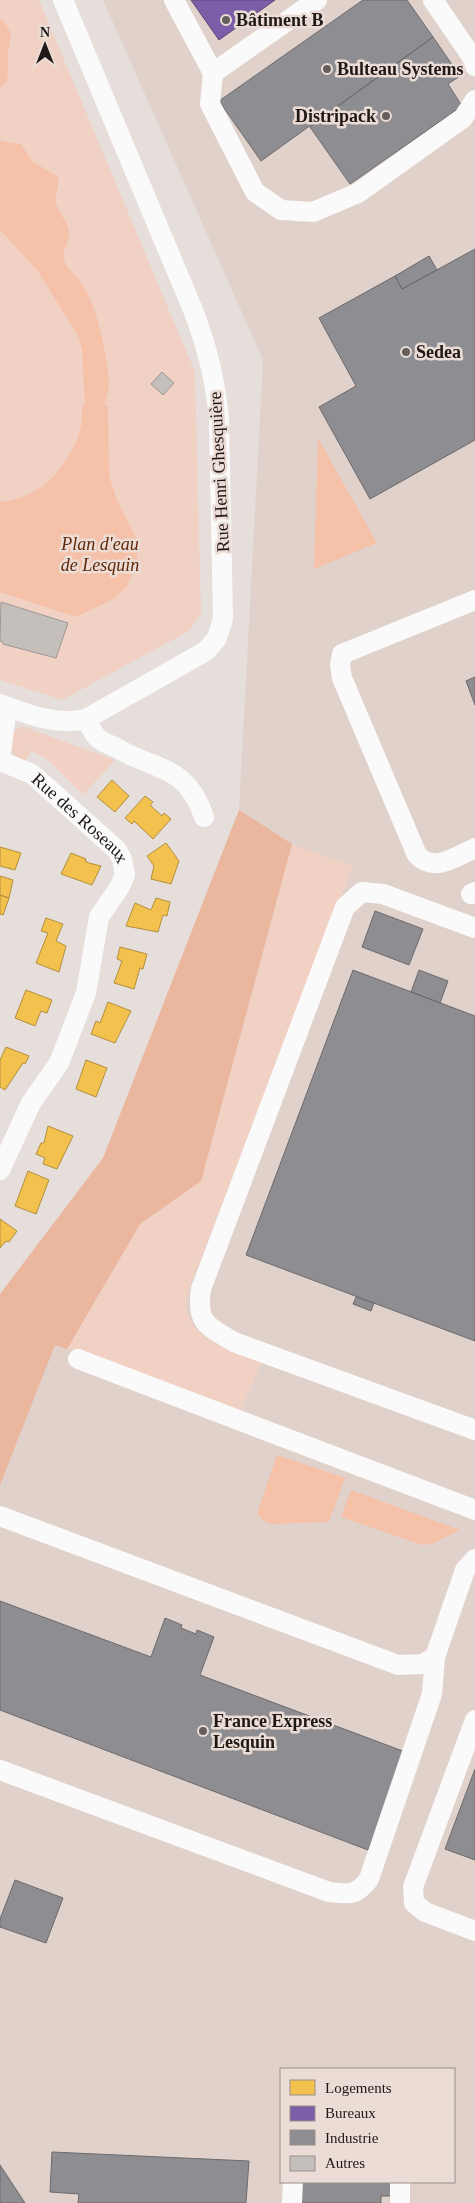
<svg xmlns="http://www.w3.org/2000/svg" width="475" height="2203" font-family="'Times New Roman',serif">
	<rect width="100%" height="100%" fill="#e6dedb"/>
	<path fill="#e1d1cb" fill-rule="evenodd" d="M103,0H475V2203H0V1382L51,1313L239,810L263,360ZM281,2069H454V2182H281Z"/>
	<path fill="#f0d1c3" d="M0,0H39L195,372L201,614L189,631L62,700L0,680Z
		M21,726L115,760L83,795L47,759L31,751L25,763L12,753L10,735Z
		M292,844L353,866L195,1273C192,1282 185,1297 186,1307C190,1342 235,1351 262,1362L239,1413L67,1349L140,1224L201,1181Z"/>
	<path fill="#ebb69e" d="M239,810L292,844L201,1181L140,1224L67,1349L55,1345L0,1485V1294L103,1158Z"/>
	<path fill="#f6c1a9" d="M0,19C17,33 8,39 8,56C8,64 8,72 7,81L0,88Z
		M0,140L4,142L21,144L32,161L58,177C60,187 53,194 57,206C60,215 70,224 69,234C69,242 61,252 64,260C67,270 79,277 84,287C98,312 107,353 109,382C109,390 106,398 105,405L108,406L109,476L117,500L136,538L138,549L136,564L127,586L115,598L76,617L0,592V502C13,500 26,497 37,490C57,478 77,448 81,426C82,420 82,412 82,406L85,405L82,349L77,334L37,270L0,230Z
		M318,438L377,543L314,569Z
		M277,1455L345,1478L329,1522L270,1524L264,1521L257,1514Z
		M351,1490L460,1530L432,1544L422,1545L341,1517Z"/>
	<path fill="#f2c14e" stroke="#b28f3e" d="M112,780L129,796L115,812L97,797Z
		M145,796L153,802L150,805L162,816L164,813L171,819L153,839L134,821L132,824L125,818Z
		M166,843L179,861L171,884L151,879L154,866L147,856Z
		M0,847L21,853L15,870L0,866Z
		M71,853L86,859L85,861L89,863L101,866L92,885L61,874Z
		M0,876L13,880L9,898L0,895Z
		M0,895L9,898L3,915L0,914Z
		M156,898L170,902L167,916L163,915L158,932L126,926L135,903L151,910Z
		M46,918L63,924L56,941L66,946L59,972L36,963L48,933L41,931Z
		M120,947L147,954L143,969L140,968L134,989L114,983L122,961L117,959Z
		M26,990L52,1000L47,1013L41,1011L35,1026L15,1018Z
		M108,1002L131,1011L115,1043L91,1034L96,1021L100,1023Z
		M6,1047L29,1056L25,1064L23,1063L5,1090L0,1087V1060Z
		M86,1060L107,1068L96,1097L76,1089Z
		M48,1126L73,1136L57,1169L43,1164L45,1158L36,1154L41,1143H44Z
		M28,1171L49,1180L36,1214L15,1206Z
		M0,1219L17,1231L9,1242L6,1241L0,1248Z"/>
	<path fill="#7b5ea7" stroke="#5f497c" d="M191,0H275L219,40Z"/>
	<path fill="#8d8d92" stroke="#6c6a6d" d="M363,0H407L433,37L261,161L219,101Z
		M433,37L460,76L448,84L462,106L350,184L310,127Z
		M475,249V440L370,499L319,407L356,386L319,318L395,276L402,289Z
		M429,256L437,270L402,289L395,276Z
		M475,677V705L466,681Z
		M375,911L423,929L409,965L362,947Z
		M353,970L475,1016V1341L246,1255Z
		M419,970L448,981L440,1003L411,992Z
		M356,1297L374,1303L371,1311L353,1304Z
		M0,1601L151,1657L165,1618L182,1625L181,1628L196,1634L197,1630L214,1637L200,1675L408,1753L368,1850L0,1710Z
		M475,1769V1860L445,1849Z
		M15,1880L63,1898L46,1943L0,1927V1919Z
		M52,2152L249,2161L246,2203H78L79,2194L50,2192Z
		M0,2165L25,2203H0Z
		M300,2182H393V2196H381V2203H299Z"/>
	<path fill="#c5bfbc" stroke="#9c9695" d="M162,372L174,383L163,395L151,384Z
		M1,602L68,623L56,658L3,644V642L0,641Z"/>
	<g fill="none" stroke-linecap="round" stroke-linejoin="round">
		<g stroke="#fbfafa" stroke-width="20">
			<path d="M174,0L213,73L317,0"/>
			<path d="M433,0L472,57L475,66"/>
			<path d="M213,73L210,104L255,192L281,210L313,212L358,193L463,118L475,100"/>
			<path d="M475,600L342,654L340,665L342,678L417,855C434,873 455,857 475,848"/>
			<path d="M0,704C28,714 56,726 86,719L206,651L217,638L223,619L219,421C216,382 207,346 193,310L63,0"/>
			<path d="M86,719C89,724 92,731 96,736C100,742 109,744 115,747C157,772 186,764 204,817"/>
			<path d="M0,760L7,707"/>
			<path id="s1" d="M0,761L32,774L117,850L122,859L125,875L119,888L99,917L86,993L59,1063L31,1103L0,1170"/>
			<path d="M471,894L475,892"/>
			<path d="M475,928L383,894L362,892L345,907L201,1289C196,1323 207,1326 234,1342L475,1430"/>
			<path d="M78,1359L475,1510"/>
			<path d="M0,1516L398,1665L423,1664L435,1657"/>
			<path d="M475,1720L413,1887L414,1903L425,1912L475,1931"/>
			<path d="M0,1770L329,1892C349,1894 355,1897 369,1879L432,1694L435,1657L465,1570L475,1559"/>
			<path d="M292,2203L293,2182"/>
			<path d="M400,2203V2182"/>
		</g>
	</g>
	<g fill="#645e5c" stroke="#ebddd6" stroke-width="2">
		<circle cx="226" cy="20" r="5"/>
		<circle cx="327" cy="69" r="5"/>
		<circle cx="386" cy="116" r="5"/>
		<circle cx="406" cy="352" r="5"/>
		<circle cx="203" cy="1731" r="5"/>
	</g>
	<g text-anchor="middle" stroke-width="5" stroke-linejoin="round" paint-order="stroke">
		<g font-size="18" font-weight="bold" fill="#1e1917" stroke="#ebddd6" text-anchor="start">
			<text x="236" y="26">Bâtiment B</text>
			<text x="337" y="75">Bulteau Systems</text>
			<text x="376" y="122" text-anchor="end">Distripack</text>
			<text x="416" y="358">Sedea</text>
			<text x="213" y="1727">France Express<tspan x="213" dy="21">Lesquin</tspan></text>
		</g>
		<g font-size="18" fill="#1e1917" stroke="#ebddd6">
			<text transform="translate(219 472) rotate(-93)" y="6">Rue Henri Ghesquière</text>
			<text dy="6" stroke="none"><textPath href="#s1" startOffset="100">Rue des Roseaux</textPath></text>
		</g>
		<g font-size="18" font-style="italic" fill="#5f2708" stroke="#ebddd6">
			<text x="100" y="550">Plan d'eau<tspan x="100" dy="21">de Lesquin</tspan></text>
		</g>
	</g>
	<rect x="280" y="2068" width="175" height="115" fill="#ebddd6" stroke="#998f8a"/>
	<rect x="290" y="2080" width="25" height="15" fill="#f2c14e" stroke="#998f8a"/>
	<text x="325" y="2093" font-size="15" fill="#1e1917">Logements</text>
	<rect x="290" y="2106" width="25" height="15" fill="#7b5ea7" stroke="#998f8a"/>
	<text x="325" y="2118" font-size="15" fill="#1e1917">Bureaux</text>
	<rect x="290" y="2130" width="25" height="15" fill="#8d8d92" stroke="#998f8a"/>
	<text x="325" y="2143" font-size="15" fill="#1e1917">Industrie</text>
	<rect x="290" y="2156" width="25" height="15" fill="#c5bfbc" stroke="#998f8a"/>
	<text x="325" y="2168" font-size="15" fill="#1e1917">Autres</text>
	<g transform="translate(45 45)" stroke="#ebddd6" stroke-width="4" paint-order="stroke">
	<path d="M0-4L9 19L0 12L-9 19Z" fill="#1e1917"/>
	<text y="-8" font-size="14" font-weight="bold" text-anchor="middle" fill="#1e1917">N</text>
	</g>
</svg>
